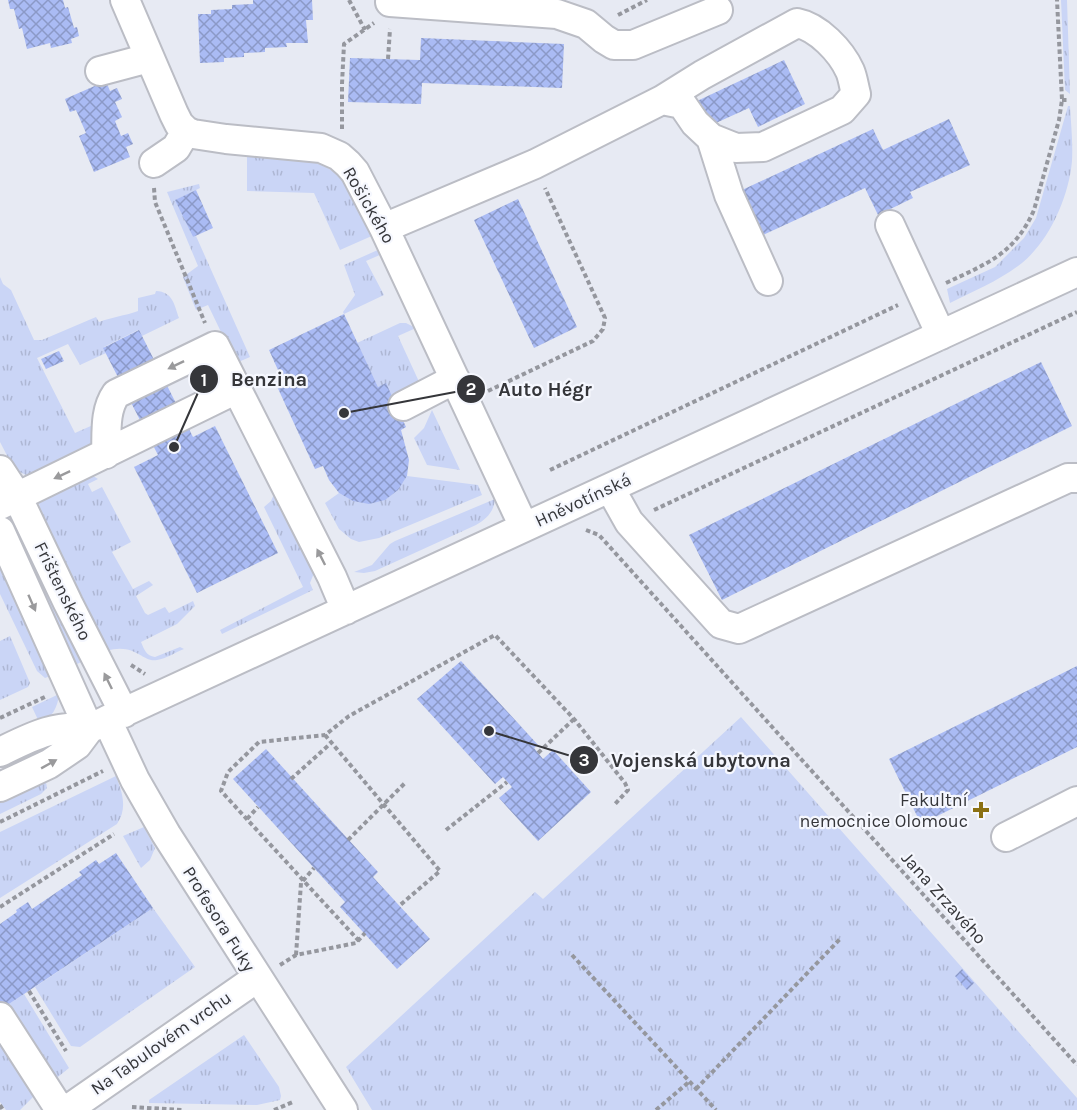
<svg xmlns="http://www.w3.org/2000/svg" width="1077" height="1110" font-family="Karla,sans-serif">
	<defs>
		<pattern id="grass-tufts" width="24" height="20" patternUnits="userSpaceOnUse" patternTransform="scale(1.5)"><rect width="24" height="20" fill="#cad5f6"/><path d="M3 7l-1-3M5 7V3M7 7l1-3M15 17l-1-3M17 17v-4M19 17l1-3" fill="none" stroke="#aeb7d4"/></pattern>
		<pattern id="building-cross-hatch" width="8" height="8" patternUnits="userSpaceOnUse" patternTransform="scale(1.5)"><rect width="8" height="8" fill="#aabbf4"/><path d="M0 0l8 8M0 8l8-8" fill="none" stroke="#8b99c7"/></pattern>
	</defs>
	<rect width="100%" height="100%" fill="#e7eaf3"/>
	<path fill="url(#grass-tufts)" d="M1061,0H1067L1070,94L1065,90Z
		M1068,106H1070C1071,124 1073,143 1072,161C1069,196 1050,240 1022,263C1001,280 974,291 950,303L947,289L995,267L1024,238L1036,218Z
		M247,155C281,157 324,154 347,185C357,200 365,219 374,235L340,250L314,193L247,191Z
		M199,184L200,188L176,200L193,237L196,236L250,357L236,363L208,305L196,310L183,277L198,266L167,192Z
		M380,249L382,254L366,261L384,295L344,314L343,312L355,295L344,265Z
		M0,277L3,284L11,290L34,340H42L96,317L99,322C112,317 124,316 138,311V298L155,294L156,291C173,292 174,304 179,318L142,336L138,330L104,347L106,353L80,365L68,344L37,358L75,433L93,425L94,439L88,448L32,475H26L14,469L0,442Z
		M400,323H406L416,328L398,336L421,386L393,399L386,384L378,387L357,343Z
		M432,410L460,470L427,465L414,438L424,428Z
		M90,474L98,479L88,484L92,492L102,487L131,542L112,552L133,589L149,581L153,585L136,596L145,613L148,615L165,607L169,613L193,601L195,606L177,624L141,642C144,649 146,656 155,657L180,647L184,649C176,652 166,659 157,660C142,663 136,642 106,651L41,515L39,503L41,499Z
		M407,476L478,485L482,495L379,538L359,542L351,539L339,529L325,503L339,493C368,510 389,505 407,476Z
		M275,492L312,566L314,573L310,583L313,590L222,634L220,630L303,587L264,507L271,501Z
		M495,499C494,511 487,519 476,525L375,571L364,573L354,572L372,565L390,544L395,541Z
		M22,542H24L88,659L77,664L20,545Z
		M0,563L53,675L45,678L37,671L0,594Z
		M10,636L30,683L28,687L0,700V641Z
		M59,694C58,707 52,718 40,724L32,707Z
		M741,717L1077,1098V1110H372L346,1067L535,892L543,899Z
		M116,776C122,792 128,808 117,824L0,898V832Z
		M46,782L47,788L41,794L0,814V803Z
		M144,827L155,848L150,860L141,868L123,836Z
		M153,908L195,967L80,1047L71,1046L35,987Z
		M24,994L69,1068L54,1080L3,1008Z
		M0,1028L34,1096L20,1110H6L0,1102Z
		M244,1035L279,1087L281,1096L280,1100L257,1105L149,1103V1100Z"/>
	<path fill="url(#building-cross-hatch)" d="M8,0H63L65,8L68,7L74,28L77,27L79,36L71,39L72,43L51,48L50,43L27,49L22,28L19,29L14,9H10Z
		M253,0H312L313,20H306L308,43H286L287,47L265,48V52L244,53V57L224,58V62L200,63L198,14H211V10L232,9V5L253,4Z
		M421,38L564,44L562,88L422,83L421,104L348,102L350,58L420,60Z
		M784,60L805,104L758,127L749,108L707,127L695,102Z
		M106,81L110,91L117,88L122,99L115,102L122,117L115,121L121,136L128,133L133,144L126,147L130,157L94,172L79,136L86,133L76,110L70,112L65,99Z
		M949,119L970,165L910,192L913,198L878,215L865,188L763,235L742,190L873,129L883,150Z
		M196,190L213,228L193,237L175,200Z
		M518,199L577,327L534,348L474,220Z
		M344,314L378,387L386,383L406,427L401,430L409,460L407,476L398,490L385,500L369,504L353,501L339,493L329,480L323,466L315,469L275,382L282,379L269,350Z
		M139,330L193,437L215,426L278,553L197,593L134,467L158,455L103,348Z
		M59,351L64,361L46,369L41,359Z
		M1041,362L1072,426L722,600L689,535Z
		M461,661L538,745L534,748L543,759L553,750L591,792L538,841L499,798L512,787L503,777L495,784L417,699Z
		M1077,666V747L921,824L889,759Z
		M266,749L378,872L373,877L430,939L397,969L340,907L345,902L233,779Z
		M116,853L153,908L0,1010V924L17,912L16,910L28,902L32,909L82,875L79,872L96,860L99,864Z
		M962,969L974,983L967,990L955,976Z"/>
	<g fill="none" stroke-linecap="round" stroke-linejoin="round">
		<defs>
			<path id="minor" d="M125,0L174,114L179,124L186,131L193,134L226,139L321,148L339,156L348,164L355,172L384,228L524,527
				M390,2L557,14L586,24L604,39L614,45H633L718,10
				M100,71L149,58
				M711,138L729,195L768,281
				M154,163L176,148L186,131
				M890,225L941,335
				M384,228L535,164L662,100L702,75L797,23C818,27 841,51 850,71C853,78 854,87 856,94L842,110L763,147L736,148L711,138L695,123L682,104L662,100
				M403,406L455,379
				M106,454C107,434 104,411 116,394L215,346L332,577L346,610
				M0,470L17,496L68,603L124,713
				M610,488L629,522L721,624L739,629L1068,478H1077
				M0,505L235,390
				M0,531L89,729
				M107,720L135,780L166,834L343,1110
				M0,752C29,738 56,723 89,729
				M0,787L49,764L77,745L89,729L107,720L1077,272
				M1006,837L1077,801
				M0,1017L60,1110
				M67,1110L257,978"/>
		</defs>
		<use href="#minor" stroke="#bbbdc5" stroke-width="32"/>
		<path stroke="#95979e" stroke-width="4" stroke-dasharray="4.5 3" stroke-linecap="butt" d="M349,0L365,30
			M618,15L647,0
			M388,59L390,29
			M1062,100H1069
			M342,129V84L344,44L374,23
			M154,188L155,202L205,323
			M946,283C986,264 1015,254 1034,210L1059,120L1062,100L1057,0
			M488,391L593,341L603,329L605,318L545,188
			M550,470L898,305
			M654,510L1077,312
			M586,530L599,535L1077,1065
			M131,665L145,674
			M0,718L47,696
			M325,735L440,871L399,906
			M538,753L574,719
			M291,779L331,743
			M247,819L258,807
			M0,822L103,771
			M446,830L507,782
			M348,840L406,782
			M0,907L114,834
			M359,941L221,791L228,772L259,742L325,735L349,716L495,635L574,719L625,783L628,790L615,804
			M296,955L301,883L314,868
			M572,955L716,1110
			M280,965L296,955L356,943L365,933
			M29,991L66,1051
			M696,1089L841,938
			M0,1105L3,1110
			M132,1107L183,1110
			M274,1110L293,1102
			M656,1110L690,1081"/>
		<use href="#minor" stroke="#fff" stroke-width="28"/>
	</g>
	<defs><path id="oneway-solid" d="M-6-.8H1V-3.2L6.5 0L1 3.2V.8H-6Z" transform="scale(1.5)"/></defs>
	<g fill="#9a9a9c">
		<use href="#oneway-solid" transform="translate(176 365) rotate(154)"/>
		<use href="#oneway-solid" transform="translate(62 475) rotate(155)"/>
		<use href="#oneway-solid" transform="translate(321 557) rotate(-117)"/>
		<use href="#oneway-solid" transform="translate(32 603) rotate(66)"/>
		<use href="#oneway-solid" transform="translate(108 681) rotate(-116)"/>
		<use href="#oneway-solid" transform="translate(49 764) rotate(-29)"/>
	</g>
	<path fill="#8b7114" stroke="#f5f7fe" stroke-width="2" d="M978 801h6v6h6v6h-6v6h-6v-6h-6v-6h6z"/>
	<g text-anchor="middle" stroke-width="4.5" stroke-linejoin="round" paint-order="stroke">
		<g font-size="18" fill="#35363a" stroke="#f5f7fe">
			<text transform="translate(369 205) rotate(60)" y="6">Rošického</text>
			<text transform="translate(583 500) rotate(-25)" y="6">Hněvotínská</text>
			<text transform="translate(63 591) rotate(64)" y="6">Frištenského</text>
			<text transform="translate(944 898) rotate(48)" y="6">Jana Zrzavého</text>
			<text transform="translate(219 919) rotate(58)" y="6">Profesora Fuky</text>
			<text transform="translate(161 1043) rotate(-35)" y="6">Na Tabulovém vrchu</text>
		</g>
		<g font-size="18" fill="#35363a" stroke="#f5f7fe" text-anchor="end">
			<text x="968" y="806">Fakultní<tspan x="968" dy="21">nemocnice Olomouc</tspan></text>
		</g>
	</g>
	<path fill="none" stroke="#35363a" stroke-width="2" d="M174 447L204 379M344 413L471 389M489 731L584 760"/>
	<g fill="#35363a" stroke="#f5f7fe" stroke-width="2">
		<circle cx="174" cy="447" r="6"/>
		<circle cx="344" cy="413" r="6"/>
		<circle cx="489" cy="731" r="6"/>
		<circle cx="204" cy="379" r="15"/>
		<circle cx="471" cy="389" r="15"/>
		<circle cx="584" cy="760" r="15"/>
	</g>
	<g font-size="18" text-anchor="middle" font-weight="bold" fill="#fff">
		<text x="204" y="386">1</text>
		<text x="471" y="395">2</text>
		<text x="584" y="766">3</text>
	</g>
	<g font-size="20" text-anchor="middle" font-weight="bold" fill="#35363a" stroke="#f5f7fe" stroke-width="4.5" stroke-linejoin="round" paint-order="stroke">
		<text x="269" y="386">Benzina</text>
		<text x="545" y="396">Auto Hégr</text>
		<text x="701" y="767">Vojenská ubytovna</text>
	</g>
</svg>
